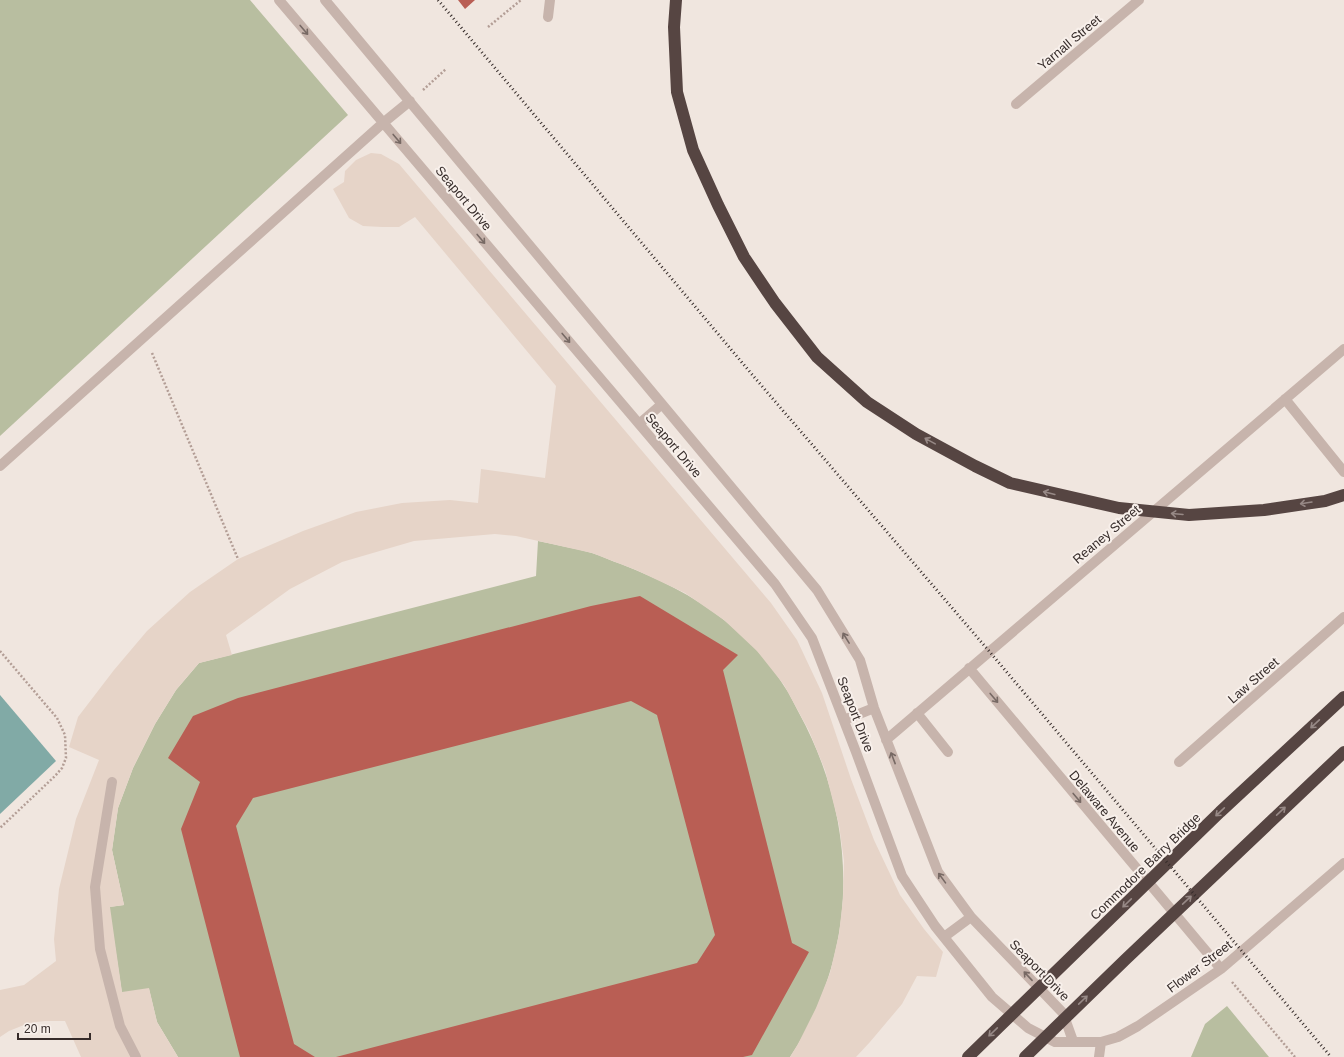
<svg xmlns="http://www.w3.org/2000/svg" width="1344" height="1057" font-family="Helvetica,sans-serif">
	<rect width="100%" height="100%" fill="#f0e6df"/>
	<path fill="#b8bea0" d="M0,0H250L348,115L0,436Z
		M538,541C556,545 574,548 592,553C602,556 611,561 621,564C657,578 693,595 724,620C747,638 769,661 784,686C790,694 794,704 799,713C859,823 860,951 790,1057H178L157,1022L149,989L122,993L109,907L124,905L112,850L118,808L133,768L155,724L176,690L199,663L536,576Z
		M1227,1006L1269,1057H1191L1205,1024Z"/>
	<path fill="#e6d4c8" d="M371,153L381,154L399,164L771,603L797,640L822,693L851,779L874,840L900,895L924,929L943,952L936,977L917,976L902,1004L870,1042L856,1057H790L798,1044L816,1008L830,973L839,934L843,899L844,861L839,825L825,770L809,731L784,685L757,651L724,620L685,593L636,570L592,553L516,536L495,534L414,541L342,562L290,589L226,635L232,655L199,663L176,690L155,724L133,768L118,808L112,850L124,905L110,907L122,992L149,988L157,1022L178,1057H81L65,1021H45L29,1023L9,1031L0,1037V990L24,985L56,961L54,939L59,889L76,819L99,760L69,747L78,717L114,670L147,631L190,592L238,559L303,531L356,512L402,503L450,500L478,503L481,469L545,478L556,386L415,217L399,227H382L363,226L349,218L333,189L344,182L345,171L356,160Z"/>
	<path fill="#81aaa6" d="M0,695L56,761L0,814Z"/>
	<path fill="#b95e54" d="M458,0H475L465,9Z
		M640,596L738,655L723,670L792,943L809,952L752,1055L743,1057H336L697,963L715,935L657,715L631,701L253,798L236,826L294,1044L315,1057H240L181,829L200,782L168,758L193,716L238,698L591,606Z"/>
	<g fill="none" stroke-linecap="round" stroke-linejoin="round">
		<path stroke="#b39e96" stroke-width="2.5" stroke-dasharray="2 2" stroke-linecap="butt" d="M488,27L521,0
			M423,90L446,69
			M152,353L238,559
			M0,651L57,718L65,735L66,758L62,768L55,776L0,828
			M1232,982L1295,1057"/>
		<path stroke="#c7b4ac" stroke-width="10" d="M279,0L775,584L812,638L856,752L902,876L935,926L992,997L1028,1028L1055,1042H1101L1118,1037L1138,1026L1221,969L1344,863
			M325,0L817,590L860,660L874,708L938,872L971,917L1063,1013L1073,1041
			M548,17L550,0
			M1016,104L1139,0
			M1285,399L1344,472
			M639,424L662,404
			M0,466L383,123L410,101
			M969,668L1221,969
			M917,713L948,752
			M844,720L874,708
			M886,740L1344,349
			M1179,762L1344,617
			M112,782L95,887L100,949L120,1026L136,1057
			M944,937L971,917
			M1099,1057L1101,1042"/>
		<path stroke="#564542" stroke-width="12" d="M676,0L674,27L677,92L693,150L718,205L744,257L775,303L817,357L867,402L916,434L975,466L1010,483L1119,508L1189,515L1264,510L1325,501L1344,495
			M968,1057L1220,812L1344,697
			M1025,1057L1126,959L1344,752"/>
		<path stroke="#362c2a" stroke-width="3" stroke-dasharray="1 3" stroke-linecap="butt" d="M438,0L755,378L989,651L1331,1057"/>
	</g>
	<defs><path id="oneway-shaft" d="M-6 0H5M1.5-3L5.5 0L1.5 3" fill="none" stroke-width="1.6" stroke-linecap="round" stroke-linejoin="round"/></defs>
	<g stroke="#776964">
		<use href="#oneway-shaft" transform="translate(304 30) rotate(50)"/>
		<use href="#oneway-shaft" transform="translate(397 139) rotate(50)"/>
		<use href="#oneway-shaft" transform="translate(481 239) rotate(50)"/>
		<use href="#oneway-shaft" transform="translate(566 338) rotate(50)"/>
		<use href="#oneway-shaft" transform="translate(846 638) rotate(-122)"/>
		<use href="#oneway-shaft" transform="translate(994 698) rotate(50)"/>
		<use href="#oneway-shaft" transform="translate(893 758) rotate(-111)"/>
		<use href="#oneway-shaft" transform="translate(1077 798) rotate(50)"/>
		<use href="#oneway-shaft" transform="translate(942 878) rotate(-126)"/>
		<use href="#oneway-shaft" transform="translate(1028 976) rotate(-133)"/>
	</g>
	<g stroke="#978986">
		<use href="#oneway-shaft" transform="translate(930 441) rotate(-151)"/>
		<use href="#oneway-shaft" transform="translate(1049 493) rotate(-166)"/>
		<use href="#oneway-shaft" transform="translate(1306 503) rotate(171)"/>
		<use href="#oneway-shaft" transform="translate(1177 514) rotate(-175)"/>
		<use href="#oneway-shaft" transform="translate(1315 724) rotate(137)"/>
		<use href="#oneway-shaft" transform="translate(1281 811) rotate(-43)"/>
		<use href="#oneway-shaft" transform="translate(1220 812) rotate(137)"/>
		<use href="#oneway-shaft" transform="translate(1187 900) rotate(-43)"/>
		<use href="#oneway-shaft" transform="translate(1127 903) rotate(136)"/>
		<use href="#oneway-shaft" transform="translate(1083 1000) rotate(-44)"/>
		<use href="#oneway-shaft" transform="translate(993 1032) rotate(136)"/>
	</g>
	<g text-anchor="middle" stroke-width="4" stroke-linejoin="round" paint-order="stroke">
		<g font-size="13" fill="#362c2a" stroke="#f8f0eb">
			<text transform="translate(1069 42) rotate(-40)" y="5">Yarnall Street</text>
			<text transform="translate(464 198) rotate(50)" y="5">Seaport Drive</text>
			<text transform="translate(674 445) rotate(50)" y="5">Seaport Drive</text>
			<text transform="translate(1106 534) rotate(-40)" y="5">Reaney Street</text>
			<text transform="translate(1253 680) rotate(-41)" y="5">Law Street</text>
			<text transform="translate(856 714) rotate(69)" y="5">Seaport Drive</text>
			<text transform="translate(1105 811) rotate(50)" y="5">Delaware Avenue</text>
			<text transform="translate(1145 866) rotate(-44)" y="5">Commodore Barry Bridge</text>
			<text transform="translate(1199 966) rotate(-37)" y="5">Flower Street</text>
			<text transform="translate(1040 970) rotate(46)" y="5">Seaport Drive</text>
		</g>
	</g>
	<path d="M18 1033v6h72v-6" fill="none" stroke="#362c2a" stroke-width="2"/>
	<text x="24" y="1033" font-size="12" fill="#362c2a" stroke="#f8f0eb" stroke-width="3" paint-order="stroke">20 m</text>
</svg>
